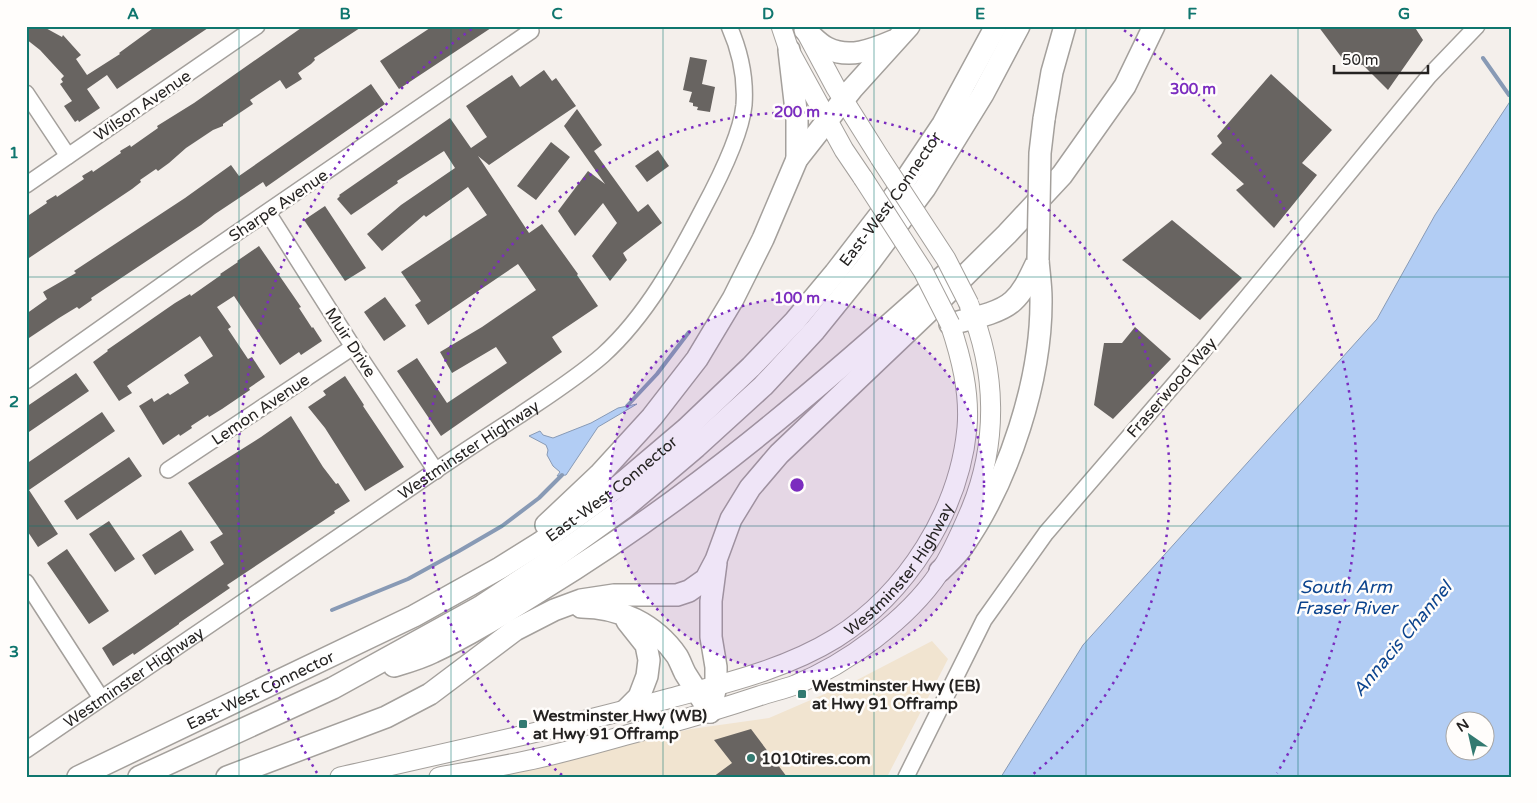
<svg xmlns="http://www.w3.org/2000/svg" width="1537" height="803" font-family="'Varela Round',sans-serif">
	<rect width="100%" height="100%" fill="#f4efeb"/>
	<path fill="#f1e4d0" d="M932,641L948,659L887,777H480L691,729L769,718L857,680Z"/>
	<path fill="#b2cdf4" stroke="#889ab5" fill-rule="evenodd" d="M1511,100V777H1001L1083,645L1377,319L1435,215ZM1454,720H1484V750H1454Z
		M637,404L598,427L566,475L557,476L560,472L553,466L547,455L548,450L546,445L529,436L540,431L543,435L553,438L591,423L618,408Z"/>
	<g fill="none" stroke-linecap="round" stroke-linejoin="round">
		<path stroke="#889ab5" stroke-width="4" d="M1483,58L1509,95
			M627,406L657,374L689,332
			M332,610L408,579L459,551L502,526L539,498L562,475"/>
	</g>
	<path fill="#686461" d="M26,26H42L62,37L63,35L81,55L76,59L87,75L120,54L119,53L156,26H211L117,89L107,75L87,89L100,108L79,122L78,120L75,122L64,106L72,101L60,84L63,82L61,79L64,76L40,50L26,39Z
		M304,26H363L314,58L315,60L311,64L298,73L302,79L286,89L280,80L250,100L253,104L223,124V126L213,130L186,148L169,163L158,171L156,169L140,180L141,182L132,189L26,260V217L47,203L46,201L56,195L57,197L84,179L82,176L92,170L93,172L121,153L120,151L130,145L131,147L158,128L157,126L194,103Z
		M433,26H494L399,89L380,61Z
		M1318,26H1414L1423,40L1388,90L1363,65L1345,62Z
		M690,57L707,60L702,84L715,87L710,112L697,110L698,107L693,106V103L689,102L692,92L683,90Z
		M544,70L552,81L556,78L576,106L489,165L478,156L529,233L542,224L578,274L577,275L598,306L552,337L562,352L441,436L397,371L417,358L447,403L507,363L496,347L452,373L440,352L482,327L536,290L518,264L428,325L415,305L421,301L401,272L487,215L468,187L426,217L424,215L382,251L367,234L401,205L455,168L444,151L397,181L398,183L351,215L337,199L340,196L339,195L450,118L471,148L487,137L466,106L512,75L520,87Z
		M1271,74L1332,130L1302,163L1317,175L1274,228L1236,190L1244,184L1211,154L1222,143L1217,136Z
		M371,84L385,104L266,187L263,182L215,214L201,225L91,298L92,300L79,309L77,307L59,318L26,340V314L47,299L43,292L76,273L74,271L185,198L231,165L239,176Z
		M577,109L602,145L594,151L638,212L648,204L662,223L623,253L627,260L610,281L592,256L617,223L603,203L575,236L558,211L588,171L605,184L564,126Z
		M551,142L570,157L536,200L517,186Z
		M658,150L669,166L647,182L635,166Z
		M325,206L366,268L345,281L304,220Z
		M1172,220L1242,278L1200,320L1122,260Z
		M259,246L301,307L299,308L312,328L313,327L322,341L301,355L299,352L280,365L234,296L217,307L231,327L228,329L248,359L252,357L265,377L249,388L250,390L222,409L209,417L208,415L191,426L192,428L180,436L179,434L163,445L139,406L152,398L154,402L168,393L170,395L189,383L184,375L213,356L200,336L127,386L132,393L119,401L93,362L108,351L107,350L175,303L190,294L191,296L221,275L220,274L238,262L237,261Z
		M385,297L406,326L384,341L364,312Z
		M1135,327L1171,359L1113,419L1094,405L1104,343H1122Z
		M76,373L89,391L26,434V407Z
		M345,376L364,405L363,406L404,467L365,491L325,428L308,407L326,395L323,391Z
		M102,412L115,431L29,490L58,534L38,547L26,529V464Z
		M291,416L323,467L336,484L338,483L350,501L334,511L335,513L227,585L230,588L179,623V624L134,655L133,653L113,666L102,648L224,564L210,542L223,534L188,483L261,437Z
		M129,457L142,476L77,520L64,501Z
		M109,521L135,559L115,572L89,534Z
		M181,530L194,550L155,575L142,555Z
		M67,549L109,611L89,624L47,563Z
		M751,729L787,777H713L732,763L714,740Z"/>
	<g fill="none" stroke-linecap="round" stroke-linejoin="round">
		<defs>
			<g id="minor">
				<path d="M26,93L68,156"/>
				<path d="M26,185L257,26"/>
				<path d="M268,213L353,347L436,471"/>
				<path d="M26,381L200,258L531,31"/>
				<path d="M168,470L353,347"/>
				<path d="M26,582L101,698"/>
				<path id="s1" d="M26,750C155,662 284,574 413,486C448,462 484,438 520,415C548,396 578,377 603,355C647,315 676,261 703,209C718,181 741,136 744,105C746,77 740,51 729,26"/>
				<path d="M906,777L984,620L1046,533L1202,352L1429,76L1477,26"/>
			</g>
			<g id="major">
				<path d="M781,26L789,50L844,150L863,178"/>
				<path d="M806,32L836,88L880,158"/>
				<path id="s2" d="M340,777C450,752 561,728 671,698C726,683 786,669 836,638C907,593 959,511 967,428C970,392 961,357 950,324"/>
				<path d="M439,777C467,772 497,767 525,761C570,752 615,738 659,726C693,717 726,707 759,696C771,692 784,689 795,685C847,664 908,619 939,573C952,554 962,530 971,509C998,443 997,371 969,305"/>
			</g>
			<g id="highway">
				<path d="M805,30C812,36 819,44 827,48C849,59 872,50 893,41"/>
				<path d="M789,50L797,119V159"/>
				<path d="M1044,119L1052,72L1065,26"/>
				<path d="M950,324C969,319 999,314 1013,301C1025,290 1031,274 1038,260"/>
				<path d="M546,525L599,475L652,417L697,359L733,299L763,239L797,159L852,89L909,26"/>
				<path d="M940,571C948,563 957,555 963,546C1009,480 1042,379 1041,298C1041,286 1039,273 1038,260"/>
				<path d="M581,607C619,607 655,624 677,656C680,661 682,667 685,673C693,686 702,699 710,712"/>
				<path d="M394,666C407,662 421,658 433,652C470,635 506,612 541,590C688,501 818,389 945,275"/>
				<path d="M625,711L639,697L647,676L649,660L646,645L627,621"/>
				<path d="M710,712L716,686V667L711,637V601L716,563"/>
				<path id="s3" d="M78,777L414,616L500,568L540,543L620,485L686,429L751,367L795,321L835,273L896,194L943,124L996,26"/>
				<path d="M139,777L333,688L480,607L560,554L624,508L696,447L763,386L815,330L866,267L925,188L983,94L1019,26"/>
				<path d="M227,777L386,717L430,694L515,630L554,610L581,600L614,595H677L689,591L706,579L716,560L731,519L750,488L779,454L927,313L1007,234L1062,175L1125,86L1154,26"/>
			</g>
		</defs>
		<use href="#minor" stroke="#a4a09c" stroke-width="18"/>
		<use href="#major" stroke="#a4a09c" stroke-width="21"/>
		<use href="#highway" stroke="#a4a09c" stroke-width="24"/>
		<use href="#minor" stroke="#fff" stroke-width="15"/>
		<use href="#major" stroke="#fff" stroke-width="19"/>
		<use href="#highway" stroke="#fff" stroke-width="21"/>
		<defs>
			<path id="major-bridge" d="M880,158L946,259L969,304
				M863,178L923,271L950,324"/>
			<path id="highway-bridge" d="M1038,260L1040,153L1044,119"/>
		</defs>
		<use href="#major-bridge" stroke="#a4a09c" stroke-width="21" stroke-linecap="butt"/>
		<use href="#highway-bridge" stroke="#a4a09c" stroke-width="24" stroke-linecap="butt"/>
		<use href="#major-bridge" stroke="#fff" stroke-width="19"/>
		<use href="#highway-bridge" stroke="#fff" stroke-width="21"/>
	</g>
	<path fill="none" stroke="#0f766e" stroke-width="1" stroke-opacity="0.55" d="M239,26V777M451,26V777M663,26V777M874,26V777M1086,26V777M1298,26V777M26,277H1511M26,526H1511"/>
	<circle cx="797" cy="485" r="187" fill="#7b2cbf" fill-opacity=".12"/>
	<g fill="none" stroke="#7b2cbf" stroke-width="2.5" stroke-dasharray="2.5 5">
		<circle cx="797" cy="485" r="187"/>
		<path d="M562 775A373 373 0 1 1 1032 775"/>
		<path d="M317 773A560 560 0 0 1 476 26M1118 26A560 560 0 0 1 1277 773"/>
	</g>
	<g fill="#337a71" stroke="#fffdfb" stroke-width="2">
		<rect x="797" y="689" width="10" height="10" rx="2.5"/>
		<rect x="518" y="719" width="10" height="10" rx="2.5"/>
		<circle cx="751" cy="758" r="5"/>
	</g>
	<g text-anchor="middle" stroke-width="5" stroke-linejoin="round" paint-order="stroke">
		<g font-size="16" fill="#252322" stroke="#fffdfb">
			<text transform="translate(142 105) rotate(-34)" y="6">Wilson Avenue</text>
			<text dy="6" stroke="none"><textPath href="#s3" startOffset="1012">East-West Connector</textPath></text>
			<text transform="translate(278 205) rotate(-34)" y="6">Sharpe Avenue</text>
			<text transform="translate(351 342) rotate(57)" y="6">Muir Drive</text>
			<text transform="translate(1171 387) rotate(-49)" y="6">Fraserwood Way</text>
			<text transform="translate(260 409) rotate(-34)" y="6">Lemon Avenue</text>
			<text dy="6" stroke="none"><textPath href="#s1" startOffset="535">Westminster Highway</textPath></text>
			<text dy="6" stroke="none"><textPath href="#s3" startOffset="608">East-West Connector</textPath></text>
			<text dy="6" stroke="none"><textPath href="#s2" startOffset="611">Westminster Highway</textPath></text>
			<text dy="6" stroke="none"><textPath href="#s1" startOffset="130">Westminster Highway</textPath></text>
			<text dy="6" stroke="none"><textPath href="#s3" startOffset="202">East-West Connector</textPath></text>
		</g>
		<g font-size="16" font-weight="bold" fill="#252322" stroke="#fffdfb" text-anchor="start">
			<text x="812" y="691">Westminster Hwy (EB)<tspan x="812" dy="18">at Hwy 91 Offramp</tspan></text>
			<text x="533" y="721">Westminster Hwy (WB)<tspan x="533" dy="18">at Hwy 91 Offramp</tspan></text>
			<text x="761" y="764">1010tires.com</text>
		</g>
		<g font-size="18" font-style="italic" fill="#0c448e" stroke="#fffdfb">
			<text x="1346" y="593">South Arm<tspan x="1346" dy="21">Fraser River</tspan></text>
			<text transform="translate(1402 639) rotate(-50)" y="6">Annacis Channel</text>
		</g>
	</g>
	<circle cx="797" cy="485" r="8" fill="#7b2cbf" stroke="#fffdfb" stroke-width="2.5"/>
	<g font-size="15" text-anchor="middle" font-weight="bold" fill="#7b2cbf" stroke="#fffdfb" stroke-width="5" stroke-linejoin="round" paint-order="stroke">
		<text x="1193" y="94">300 m</text>
		<text x="797" y="117">200 m</text>
		<text x="797" y="303">100 m</text>
	</g>
	<rect width="1537" height="803" fill="none" stroke="#fffdfb" stroke-width="55"/>
	<g transform="translate(1470 736) rotate(326)"><circle r="24" fill="#fffdfb" stroke="#a8a6a4"/>
	<path d="M0-4L9 19L0 12L-9 19Z" fill="#337a71"/>
	<text y="-8" font-size="14" font-weight="bold" text-anchor="middle" fill="#252322">N</text>
	</g>
	<path d="M1334 65v8h94v-8" fill="none" stroke="#252322" stroke-width="2.5"/>
	<text x="1342" y="65" font-size="15" fill="#252322" stroke="#fffdfb" stroke-width="4" paint-order="stroke">50 m</text>
	<rect x="28" y="28" width="1482" height="748" fill="none" stroke="#0f766e" stroke-width="2"/>
	<g font-size="16" text-anchor="middle" font-weight="bold" fill="#0f766e">
		<text x="133" y="19">A</text>
		<text x="345" y="19">B</text>
		<text x="557" y="19">C</text>
		<text x="768" y="19">D</text>
		<text x="980" y="19">E</text>
		<text x="1192" y="19">F</text>
		<text x="1404" y="19">G</text>
		<text x="14" y="158">1</text>
		<text x="14" y="407">2</text>
		<text x="14" y="657">3</text>
	</g>
</svg>
